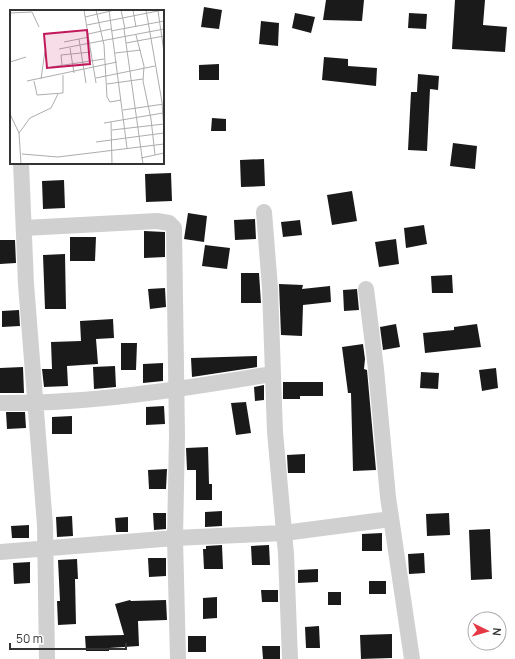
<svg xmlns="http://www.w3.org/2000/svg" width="515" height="659" font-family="Manrope,sans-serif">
	<rect width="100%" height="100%" fill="#fff"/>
	<path fill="#1a1a1a" d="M326,0H364L362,21L323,20Z
		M455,0H485L483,25L507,27L505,52L452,49Z
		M204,7L222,10L219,29L201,27Z
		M295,13L315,17L311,33L292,28Z
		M409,13L427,14L426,29L408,28Z
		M261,21L279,23L278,46L259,44Z
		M324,57L348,59V66L377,68L376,86L322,80Z
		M219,64V80H199V65Z
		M418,74L439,76L438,90L430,89L427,151L408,150L411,92H417Z
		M212,118L226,119V131H211Z
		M453,143L477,146L475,169L450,166Z
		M264,159L265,186L241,187L240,160Z
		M171,173L172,201L146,202L145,174Z
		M64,180L65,208L43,209L42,181Z
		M352,191L357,221L332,225L327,195Z
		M188,213L207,216L204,242L184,239Z
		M255,219L256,239L235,240L234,220Z
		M300,220L302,235L283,237L281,222Z
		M424,225L427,244L406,248L404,228Z
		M144,231L165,232V257L144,258Z
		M70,237H96L95,261H70Z
		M396,239L399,264L379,267L375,242Z
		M0,240H15L16,263L0,264Z
		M205,245L230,248L227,269L202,266Z
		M65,254L66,309H45L43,255Z
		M241,273H259L261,303H241Z
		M452,275L453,293H432L431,276Z
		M279,284L303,285L302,289L330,286L331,302L303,305L302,336L281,335Z
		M165,288L166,307L150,309L148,289Z
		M357,289L359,310L344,311L343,290Z
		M19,310L20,326L2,327V311Z
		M113,319L114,338L96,339L98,364L67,366L68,386L44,387L42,369H52L51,342L81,341L80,321Z
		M396,324L400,347L383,350L380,327Z
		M477,324L481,347L425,353L423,333L454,330V327Z
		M121,343H137L136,370H121Z
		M363,344L365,359L364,369L367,370L376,470L353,471L351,393H348L342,347Z
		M257,356V367L192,377L191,358Z
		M163,363V381L143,383V364Z
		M115,366L116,387L94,389L93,367Z
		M23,367L24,393H0V368Z
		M496,368L498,388L482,391L479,370Z
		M421,372L439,373L438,389L420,388Z
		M283,382H323V396H300V399H283Z
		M264,385V400L255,401L254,387Z
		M246,402L251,433L236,435L231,403Z
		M164,406L165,424L146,425V407Z
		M6,412H25L26,428L7,429Z
		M72,416V434H52V417Z
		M208,447L209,484H212V500H196V470H187L186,448Z
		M305,454V473H288L287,455Z
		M167,469L166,489H149L148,470Z
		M222,511V526L205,527V512Z
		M153,513H166V529L154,530Z
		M449,513L450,535L427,536L426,514Z
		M72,516L73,536L57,537L56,517Z
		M128,517V532H116L115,518Z
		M29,525V538H12L11,526Z
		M490,529L492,579L471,580L469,530Z
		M382,533V551H362V534Z
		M222,545L223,569H204L203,549H206V546Z
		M269,545L270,565H252L251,546Z
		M424,553L425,573L409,574L408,554Z
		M148,558H166V576L149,577Z
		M77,559L78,579H75L76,624L58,625L57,601H60L58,560Z
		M30,562V583L14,584L13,563Z
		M318,569V582L298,583V570Z
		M369,581H386V594H369Z
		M261,590H278V602H262Z
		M328,592H341V605H328Z
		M217,597V618L203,619V598Z
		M130,600L131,601L166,600L167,620L138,621L139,646L109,648V651H86L85,636L124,635L115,604Z
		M319,626L320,648H306L305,627Z
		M392,634V658L361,659L360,635Z
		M188,636H206V652H188Z
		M262,646H280V659H263Z"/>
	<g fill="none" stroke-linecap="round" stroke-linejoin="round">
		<path stroke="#d0d0d0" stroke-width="16" d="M21,163L26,284L45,525L47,659
			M264,212L270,288L275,432L286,554L290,659
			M24,228L157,221L169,223L174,228L177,435L175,538L178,659
			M366,289L376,369L388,497L412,659
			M0,403C91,404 182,389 272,374
			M0,552L175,538L284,533L391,519"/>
	</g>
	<g transform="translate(10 10)">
		<rect width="154" height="154" fill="#fff"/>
		<path fill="none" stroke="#adadad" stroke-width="1" d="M74,0L86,73M86,0L94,35L97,87L100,92L111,90M99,0L117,138M111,0L115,19M123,0L126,17M136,0L152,92L154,121M148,1L154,42M0,3L22,2L29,17M75,7L105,0M77,15L153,0M114,19L133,154M101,21L154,11M78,24L101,19M126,25L134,56L133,71L141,109L145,145M69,29L76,73M54,32L79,27M116,33L154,26M60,38L64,63M49,39L154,19M105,43L131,40M0,52L16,47M52,55L51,45L81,42M41,57L94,49M86,68L145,56M31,69L35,41M17,71L107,52M24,71L27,85L53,83V65M97,74L133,69M113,100L154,94M0,104L9,123M101,112L102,154M94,113L153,103M102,120L154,114M86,132L154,123M12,144L48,147L154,134M131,148L154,143M11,154L9,123L20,108L41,98L48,84"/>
		<path fill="#c2185b" fill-opacity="0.15" stroke="#c2185b" stroke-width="2" d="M77,20L80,54L37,58L34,24Z"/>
		<rect width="154" height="154" fill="none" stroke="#333" stroke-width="2"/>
	</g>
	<g transform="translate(487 631) rotate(95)"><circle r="19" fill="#ffffff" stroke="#adadad"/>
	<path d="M0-3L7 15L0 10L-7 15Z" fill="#e63946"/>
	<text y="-6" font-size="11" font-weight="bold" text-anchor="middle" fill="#333333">N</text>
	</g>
	<path d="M10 643v6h116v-6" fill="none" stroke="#333333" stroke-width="2"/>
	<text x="16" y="643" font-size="12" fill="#333333" stroke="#ffffff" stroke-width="3" paint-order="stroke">50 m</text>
</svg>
